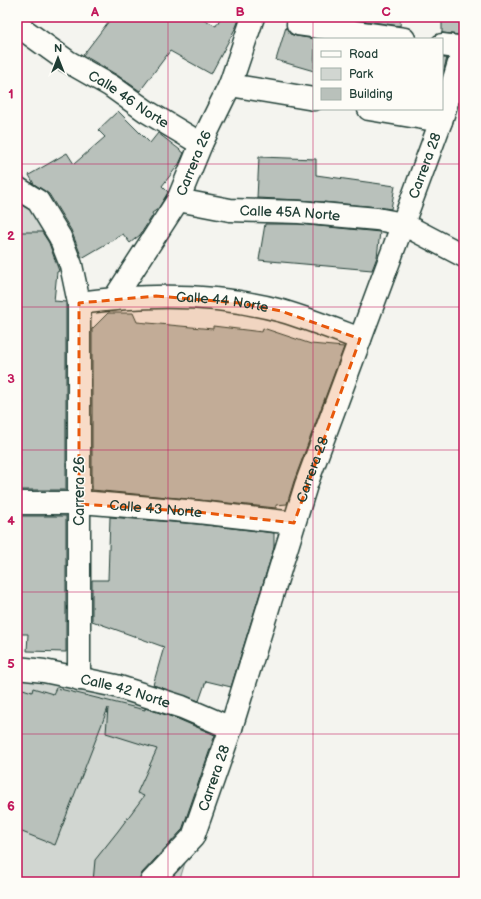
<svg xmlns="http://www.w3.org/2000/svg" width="481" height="899" font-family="'Balsamiq Sans',sans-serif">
	<rect width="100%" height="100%" fill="#f4f4ef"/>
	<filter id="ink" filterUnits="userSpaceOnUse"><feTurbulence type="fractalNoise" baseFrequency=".025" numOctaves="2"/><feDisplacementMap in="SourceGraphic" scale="8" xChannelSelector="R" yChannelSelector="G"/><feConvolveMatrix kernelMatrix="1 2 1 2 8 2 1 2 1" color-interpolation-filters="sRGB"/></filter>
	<g filter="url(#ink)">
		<path fill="#d1d6d1" stroke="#788a82" d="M38,201L71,265L17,267V204Z
			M17,668L220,723L193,837L179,882H17Z"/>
		<path fill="#b9c1bb" stroke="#1f3d34" d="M112,17H200L216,26L221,17H240L236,27L211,74L170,51L140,91L117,75L83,55Z
			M338,17H401L400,26Z
			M442,17H464V22L460,35L442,33Z
			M286,27L290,34L296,36L315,39L314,71L276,60Z
			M442,58H447L442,76Z
			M118,111L150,143L158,133L184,153L179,164L162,186L168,192L167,194L158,209L152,213L153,215L140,235L130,243L123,234L82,258L71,230L49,194L34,184L29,175L67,153L74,164L105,137L98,130Z
			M259,157L316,159V175L395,186L391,209L378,207L300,200L257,198Z
			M265,224H298L380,232L377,257L372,270L259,260Z
			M17,232H42L49,243L59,271L57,272L54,301L66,302V490H18L20,462H17V457L23,401H17Z
			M108,313H133L137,322L213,329V326L262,332L263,328L311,344L344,347L294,481L287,504L276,505V508L199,500L92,490V329Z
			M17,516H66V652L27,651L28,634H17Z
			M110,517L197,524L274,533V548L231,687L206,681L199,701L153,685L164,647L92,621V580H108Z
			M17,687L32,692L33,688L53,694L56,688L145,710V708L178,719L215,735L182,830L142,873L139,882H93L95,860L118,831L144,796L137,793L157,749L106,733L108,708L55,845L17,830Z"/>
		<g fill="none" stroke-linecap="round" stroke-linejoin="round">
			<defs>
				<g id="minor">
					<path d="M298,24L404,39"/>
					<path id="s1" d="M17,25L67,61L111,86L146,111L201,144"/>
					<path d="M442,45L464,48"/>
					<path d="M230,85L314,99"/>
					<path d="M369,109L441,121"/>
					<path d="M17,188L38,201L60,237L71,265L79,303V679"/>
					<path id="s2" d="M178,200L230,210L299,212L377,219L403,224L464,256"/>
					<path id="s3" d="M114,299L178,200L201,144L230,85L253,17"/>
					<path id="s4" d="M79,303C147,294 216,293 282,311C309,319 334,329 360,339"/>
					<path id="s5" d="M17,503H93L198,512L294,523"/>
					<path id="s6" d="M17,668L44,671L116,686L182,707L231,728"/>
				</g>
				<g id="tertiary">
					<path id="s7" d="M151,882L193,837L231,728L306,485L441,121L464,47"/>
				</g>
			</defs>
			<use href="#minor" stroke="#1f3d34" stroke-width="25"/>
			<use href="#tertiary" stroke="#1f3d34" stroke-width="25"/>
			<use href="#minor" stroke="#fdfcf7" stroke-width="22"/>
			<use href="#tertiary" stroke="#fdfcf7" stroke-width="22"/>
		</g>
	</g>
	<path fill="#e8590c" fill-opacity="0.2" stroke="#e8590c" stroke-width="3" stroke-dasharray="8 5" stroke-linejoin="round" d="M156,296L240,303L281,311L360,339L294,523L198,512L79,504V303Z"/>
	<path fill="none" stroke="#c2185b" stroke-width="1" stroke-opacity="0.55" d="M168,17V882M313,17V882M17,164H464M17,307H464M17,450H464M17,592H464M17,734H464"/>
	<g text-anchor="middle" stroke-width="3" stroke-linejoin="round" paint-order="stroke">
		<g font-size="14" fill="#1f3d34" stroke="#fdfcf7">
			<text dy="5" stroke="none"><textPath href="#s1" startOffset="134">Calle 46 Norte</textPath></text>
			<text dy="5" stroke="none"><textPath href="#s3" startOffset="158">Carrera 26</textPath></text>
			<text dy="5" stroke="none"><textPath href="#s7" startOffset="772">Carrera 28</textPath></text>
			<text dy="5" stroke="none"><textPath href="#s2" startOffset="113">Calle 45A Norte</textPath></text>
			<text dy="5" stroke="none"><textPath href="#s4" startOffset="144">Calle 44 Norte</textPath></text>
			<text dy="5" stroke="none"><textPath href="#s7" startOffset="448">Carrera 28</textPath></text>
			<text transform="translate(79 491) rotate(-90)" y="5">Carrera 26</text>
			<text dy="5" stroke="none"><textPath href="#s5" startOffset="139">Calle 43 Norte</textPath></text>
			<text dy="5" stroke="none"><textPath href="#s6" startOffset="111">Calle 42 Norte</textPath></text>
			<text dy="5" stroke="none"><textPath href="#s7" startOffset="124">Carrera 28</textPath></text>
		</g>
	</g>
	<rect width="481" height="899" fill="none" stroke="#fdfcf7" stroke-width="44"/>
	<rect x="313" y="38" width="130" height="72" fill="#fdfcf7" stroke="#a4b0a9"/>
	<rect x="321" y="51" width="20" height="6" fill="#fdfcf7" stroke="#a4b0a9"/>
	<text x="349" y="58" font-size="12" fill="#1f3d34">Road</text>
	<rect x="321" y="68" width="20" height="12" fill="#d1d6d1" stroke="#a4b0a9"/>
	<text x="349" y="78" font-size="12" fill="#1f3d34">Park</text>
	<rect x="321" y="88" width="20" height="12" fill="#b9c1bb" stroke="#a4b0a9"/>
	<text x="349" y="98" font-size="12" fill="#1f3d34">Building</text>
	<g transform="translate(58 58)" stroke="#fdfcf7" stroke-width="3" paint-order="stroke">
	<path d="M0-3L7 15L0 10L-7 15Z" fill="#1f3d34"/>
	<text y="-6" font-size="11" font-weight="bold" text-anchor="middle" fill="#1f3d34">N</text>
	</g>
	<rect x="22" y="22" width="437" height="855" fill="none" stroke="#c2185b" stroke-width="1.5"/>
	<g font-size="13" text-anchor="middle" font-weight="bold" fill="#c2185b">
		<text x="95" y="16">A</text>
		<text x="240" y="16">B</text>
		<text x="386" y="16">C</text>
		<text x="11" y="98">1</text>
		<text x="11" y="240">2</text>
		<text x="11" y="383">3</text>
		<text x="11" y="525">4</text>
		<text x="11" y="668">5</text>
		<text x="11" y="810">6</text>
	</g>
</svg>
